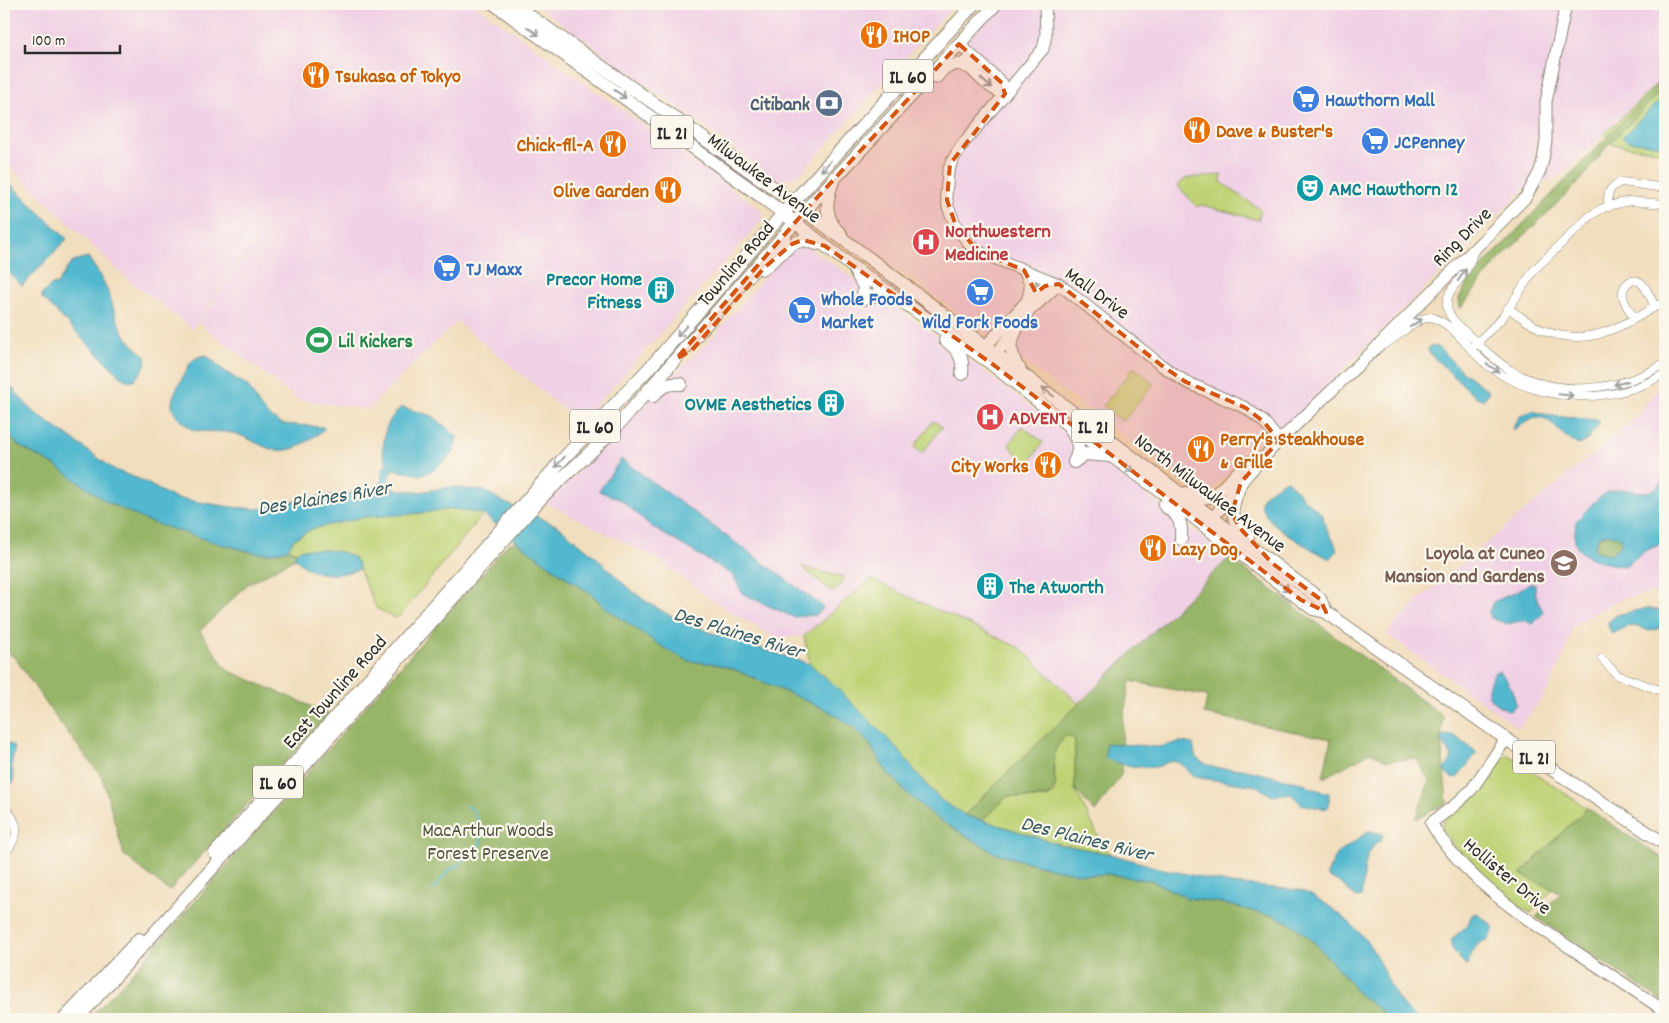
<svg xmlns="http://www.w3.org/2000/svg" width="1669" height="1023" font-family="Dekko,sans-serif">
	<rect width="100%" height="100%" fill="#fbf7ec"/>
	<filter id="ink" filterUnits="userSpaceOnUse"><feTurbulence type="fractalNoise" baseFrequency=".02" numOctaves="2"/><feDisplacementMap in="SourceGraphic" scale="10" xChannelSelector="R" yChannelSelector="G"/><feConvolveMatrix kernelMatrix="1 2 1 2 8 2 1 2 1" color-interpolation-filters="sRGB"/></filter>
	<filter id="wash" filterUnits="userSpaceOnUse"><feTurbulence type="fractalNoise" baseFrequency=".0096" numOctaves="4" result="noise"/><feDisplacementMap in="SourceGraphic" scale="20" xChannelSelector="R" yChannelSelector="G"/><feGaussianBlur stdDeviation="1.12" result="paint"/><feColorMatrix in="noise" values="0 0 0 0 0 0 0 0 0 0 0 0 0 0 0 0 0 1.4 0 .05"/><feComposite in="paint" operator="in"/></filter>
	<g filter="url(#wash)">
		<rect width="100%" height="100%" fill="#f1debe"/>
		<path fill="#f0d0e4" d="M4,4H474L760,209L763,219L580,423L457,321L368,409L299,400L199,323L294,179L193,329L126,278L4,161Z
			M535,4H955L801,173L780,182Z
			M1001,4H1665V75L1560,176L1527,186L1286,426L1267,434L1211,490L1206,493L1196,491L999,343L812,208Z
			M805,245L950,345L1229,558L1079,704L1020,648L871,579L804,636L775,638L711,600L659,560L546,503L717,332L791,246Z
			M1665,384V590L1620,599L1574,625L1564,655L1547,692L1519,728L1386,634L1422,597L1640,415L1647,401Z"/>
		<path fill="#bfd376" stroke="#757f50" d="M1665,76V152L1612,144L1604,134Z
			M1222,175L1221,182L1261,210L1258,220L1202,205L1197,207L1177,185L1187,178Z
			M1134,367L1154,384L1123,422L1103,406Z
			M933,421L942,427L922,453L914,447Z
			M1022,426L1043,442L1029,463L1024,464L1009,445Z
			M454,509L483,514L399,617L394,618L376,608L359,569L358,564L302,549L296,552L288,549L294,539L312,529L364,517L411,514Z
			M802,567L843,577C844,584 838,589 832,592Z
			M871,579L1020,648L1079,704L964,815L942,801L834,685L810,664L804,636Z
			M1065,735H1071L1075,739V789L1100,840L1110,854L1058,844L982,820L1008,796C1018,797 1042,801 1051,796C1060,791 1050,760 1056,747C1058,743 1063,739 1065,735Z
			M1508,755L1587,808L1520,874L1553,889L1531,913L1511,901L1458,852L1441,826L1444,820L1472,800L1501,757Z"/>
		<path fill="#97b567" stroke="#617049" d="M1665,77V87L1607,146L1581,180L1497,262L1460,309L1459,298L1469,280Z
			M4,430L19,446L56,466L220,544L257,553H272L288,549L296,552L295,558L248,584L200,631L227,670L329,714L169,891L124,855L102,777L54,715L16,659L4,649V501L6,496L4,487Z
			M1609,534L1621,538L1620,546L1610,554L1595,551L1594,546L1600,535Z
			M516,541L571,581L588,591L606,608L667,650L689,661L716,664L736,670L827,710L852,726L869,743L889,775L895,779L904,791L995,853L1053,869L1089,875L1107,874L1153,881L1187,898L1221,903L1268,915L1272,914L1295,926L1314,942L1350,982L1359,994L1392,1019H89L135,970L507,545Z
			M1229,558L1443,716L1441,739L1447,803L1416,819L1429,781L1416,758L1387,761L1371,752L1323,778L1331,739L1204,714L1207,696L1130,681L1123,719L1121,775L1095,812L1075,789V739L1066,735L1056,748L1053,768L1056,784L1050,796L1038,798L1008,796L982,820L964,815Z
			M1587,808L1665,860V1003L1536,917L1561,893L1520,874Z"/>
		<path fill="#51b8cf" stroke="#3e727d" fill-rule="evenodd" d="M1665,95V146L1627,141L1622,137Z
			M4,178L67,239L22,286L4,268Z
			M88,257C92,264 97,270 101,277C119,310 111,330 146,356C147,366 141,373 134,380H126L121,377L42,298V294L52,285L57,284C69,268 66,262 88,257Z
			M1430,346L1438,347L1464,373L1488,390V394L1483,400L1475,396L1429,353L1428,350Z
			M206,355L227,373L248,386L260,407L269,416L282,424L323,427L324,430C313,437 300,448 287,450C267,453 254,439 236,434C222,430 208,433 194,430C190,429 186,424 182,421C164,406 174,394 183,377C189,365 191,357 206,355Z
			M4,378L31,410L115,470L139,479L174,498L231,507L258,509L321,496L371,491L381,481L383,469L387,462L384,458L382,448L384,445C383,429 390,418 401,407L433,416L457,437L453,454L432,471L420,475L399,471L395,469L391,471L388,480L394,489L418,492L453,487L485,491L503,502L558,526L597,558L624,584L644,600L669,615L712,633L810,664L834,685L896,747L928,787L942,801L968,817L982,820L1058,844L1110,854L1155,867L1231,884L1298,890C1321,896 1359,927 1372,949C1387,974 1393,1001 1417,1019H1391L1359,994L1350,982L1314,942L1295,926L1272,914L1268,915L1221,903L1187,898L1153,881L1107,874L1089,875L1053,869L995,853L938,819L904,791L895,779L889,775L869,743L852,726L827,710L736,670L716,664L689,661L667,650L606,608L588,591L571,581L516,541L483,514L454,509L411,514L364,517L312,529L294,539L288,549L272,553H257L220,544L147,521L107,502L56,466L19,446L4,430Z
			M1532,411L1552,416L1599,420V424L1585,442L1579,445C1551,433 1550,400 1515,429H1512L1520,416Z
			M621,459L821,605L823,609L815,615L793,617L743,594L733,575L652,527L621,500L599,491Z
			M1665,478V542L1643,552L1625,566C1609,564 1579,560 1575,541C1574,535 1576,527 1576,521C1585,513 1594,500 1605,494C1628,479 1645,507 1665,478ZM1609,534L1621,538L1620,546L1610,554L1595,551L1594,546L1600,535Z
			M1287,480L1307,502L1323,515C1323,531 1335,537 1337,551L1331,558H1328C1315,551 1248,517 1263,497C1266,492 1278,485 1284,481Z
			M302,549C318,550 358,547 359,569C338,577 310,577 295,558L296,552Z
			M1530,583L1535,584V592L1543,613L1533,624L1523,620L1508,624L1491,618L1489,612L1493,602L1516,592Z
			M1647,608L1665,612V627L1649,631L1639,627L1629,626L1612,634L1607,623L1617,615Z
			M1499,671C1508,680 1514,692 1516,705L1510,711C1487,701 1482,694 1495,672Z
			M1443,735L1455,736L1475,751L1476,754L1458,777L1452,778L1443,770L1450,762L1452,757L1441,739Z
			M4,741L13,746C16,753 13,754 12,761C10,772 21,785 4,787Z
			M1180,742L1193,744L1195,755L1201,762L1215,768L1242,769L1306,784L1310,788L1329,793V806L1324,809L1301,804L1290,793L1272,796L1257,786L1194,777C1189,772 1183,764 1176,762C1168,759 1162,767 1154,767C1137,768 1121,765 1105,758L1106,743L1159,747Z
			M1369,831L1383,834L1382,839C1359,855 1367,873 1361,897L1357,898C1347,891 1342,881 1329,878L1327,874L1338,853Z
			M1477,913L1491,924L1494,929L1488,940C1475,941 1472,954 1467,965C1462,963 1460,958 1456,954C1443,939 1458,935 1467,926C1469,923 1470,918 1472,915Z"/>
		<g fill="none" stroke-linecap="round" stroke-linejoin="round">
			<path stroke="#51b8cf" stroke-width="2" d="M433,890L449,870L459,865L468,855L477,849L483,835L474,811L466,805"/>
		</g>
	</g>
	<g filter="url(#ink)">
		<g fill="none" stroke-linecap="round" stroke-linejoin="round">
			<defs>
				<path id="street" d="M1609,207C1606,194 1609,186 1622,182L1665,188
					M1473,252C1471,261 1468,269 1462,276C1455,286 1446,292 1447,306C1448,318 1463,330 1472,338C1484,350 1496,361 1510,370C1557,398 1620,392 1665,363
					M1508,308C1520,316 1532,326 1545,331C1591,349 1627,323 1665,301
					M1634,318C1628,308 1615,292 1629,282C1632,280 1636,280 1640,282C1647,287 1651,299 1655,307
					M1383,345C1400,337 1412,319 1431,317C1454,324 1468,349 1486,364C1536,403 1612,407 1665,373
					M1474,346L1502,318L1534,270L1590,216L1603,208L1616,204L1629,201L1665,204
					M1602,659L1617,675L1665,692
					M4,807C22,825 19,836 4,855"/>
				<path id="secondary" d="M1045,4L1046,35L1043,49L962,145L952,161L948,172L946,194L948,207L956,226L969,244L979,252L1059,284L1161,365L1186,382L1246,408L1264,422L1279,441
					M959,44L1002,83L1005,94
					M965,62C976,75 989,89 1005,94
					M936,78L945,68L958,64L969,68
					M1024,270C1031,284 1032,286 1027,301
					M986,346L1027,301L1045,286L1058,284
					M997,353L1026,314L1059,284
					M1208,524L1248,474L1279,441L1375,349L1526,197L1540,171L1543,160L1546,141V102L1566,4
					M1506,739L1472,789L1455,805L1431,823C1463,878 1520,915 1572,949C1603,970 1634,990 1665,1011"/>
				<path id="primary" d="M494,4L763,198L853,267L989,362L1068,425L1166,495L1217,536L1301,600L1313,609L1326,612L1506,739L1665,844
					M513,4L767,183L893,276L1320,599L1326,612
					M833,181C826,200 823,219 841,234
					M763,269L792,244L803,240L817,244
					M855,271L864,287L863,299L879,294L893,297
					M1016,330L1010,345L1016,365L1020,369
					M945,340C958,349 964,357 962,374
					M653,396C662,386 667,383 681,384
					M1069,427C1077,441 1082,446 1074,462
					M1074,462L1085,454L1110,456
					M1241,482C1231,509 1227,514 1248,537
					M1186,493C1193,495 1202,499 1210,497C1219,494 1240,469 1249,462
					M1164,505C1179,517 1182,519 1181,539
					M215,853L562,460L654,363L793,202L974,4
					M64,1019L139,939
					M77,1019L289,783L544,495L596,447L617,426L813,202L996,4"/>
			</defs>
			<use href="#street" stroke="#8e8474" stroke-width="9"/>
			<use href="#secondary" stroke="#8e8474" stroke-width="13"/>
			<use href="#primary" stroke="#8e8474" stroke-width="14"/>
			<use href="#street" stroke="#fff" stroke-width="8"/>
			<use href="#secondary" stroke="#fff" stroke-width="11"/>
			<use href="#primary" stroke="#fff" stroke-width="12"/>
		</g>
		<defs><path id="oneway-shaft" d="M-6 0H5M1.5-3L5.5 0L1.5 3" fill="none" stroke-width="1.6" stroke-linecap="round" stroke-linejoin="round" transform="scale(1.25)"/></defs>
		<g stroke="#a0a0a0">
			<use href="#oneway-shaft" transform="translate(533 31) rotate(35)"/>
			<use href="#oneway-shaft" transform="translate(986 83) rotate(41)"/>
			<use href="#oneway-shaft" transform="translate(620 94) rotate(36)"/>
			<use href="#oneway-shaft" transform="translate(826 166) rotate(132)"/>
			<use href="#oneway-shaft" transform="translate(1462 275) rotate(-55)"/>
			<use href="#oneway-shaft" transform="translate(1416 323) rotate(-33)"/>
			<use href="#oneway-shaft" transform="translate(682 331) rotate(131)"/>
			<use href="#oneway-shaft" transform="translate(1493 368) rotate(34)"/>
			<use href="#oneway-shaft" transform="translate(1621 383) rotate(166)"/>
			<use href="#oneway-shaft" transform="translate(1048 392) rotate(-143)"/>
			<use href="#oneway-shaft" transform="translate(1566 395) rotate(6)"/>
			<use href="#oneway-shaft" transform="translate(560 462) rotate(132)"/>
			<use href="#oneway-shaft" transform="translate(1127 468) rotate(34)"/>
			<use href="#oneway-shaft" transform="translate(1283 586) rotate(37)"/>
		</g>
	</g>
	<path fill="#d5540f" fill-opacity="0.2" stroke="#d5540f" stroke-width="4" stroke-dasharray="10 6" stroke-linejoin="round" d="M959,44L1002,83L1005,94L950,164L947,200L956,226L979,252L1024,270L1036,293L1045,286L1059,284L1161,365L1186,382L1246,408L1264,422L1279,441L1241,482L1232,513L1239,527L1272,563L1320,599L1326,612L1301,600L995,366L825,246L803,240L792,244L765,267L692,350L676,359L813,202Z"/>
	<defs>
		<symbol id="restaurant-disc" viewBox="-11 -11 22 22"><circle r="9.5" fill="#e8710a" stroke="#fbf7ec"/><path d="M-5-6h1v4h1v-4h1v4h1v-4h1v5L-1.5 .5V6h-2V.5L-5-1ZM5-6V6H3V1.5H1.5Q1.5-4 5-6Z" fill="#fff"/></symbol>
		<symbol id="supermarket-disc" viewBox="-11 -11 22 22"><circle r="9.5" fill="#3f7fe0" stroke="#fbf7ec"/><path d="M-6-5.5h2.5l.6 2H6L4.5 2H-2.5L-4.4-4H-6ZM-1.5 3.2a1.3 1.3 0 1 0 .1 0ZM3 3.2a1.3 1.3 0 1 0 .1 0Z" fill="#fff"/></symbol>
		<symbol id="bank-disc" viewBox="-11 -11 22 22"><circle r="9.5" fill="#5c6f8a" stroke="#fbf7ec"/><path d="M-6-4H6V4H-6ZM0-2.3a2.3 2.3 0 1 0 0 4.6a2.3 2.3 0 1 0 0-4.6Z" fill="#fff"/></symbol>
		<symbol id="theatre-disc" viewBox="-11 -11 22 22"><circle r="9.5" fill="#0f9aa8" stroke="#fbf7ec"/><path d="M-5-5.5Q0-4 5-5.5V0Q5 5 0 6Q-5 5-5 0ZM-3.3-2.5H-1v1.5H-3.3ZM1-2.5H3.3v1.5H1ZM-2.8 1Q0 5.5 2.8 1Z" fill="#fff"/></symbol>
		<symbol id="hospital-disc" viewBox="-11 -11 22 22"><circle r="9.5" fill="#e0444e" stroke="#fbf7ec"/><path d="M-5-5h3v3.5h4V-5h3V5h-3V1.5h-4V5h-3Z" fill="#fff"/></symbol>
		<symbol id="building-disc" viewBox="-11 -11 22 22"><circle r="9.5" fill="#0f9aa8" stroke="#fbf7ec"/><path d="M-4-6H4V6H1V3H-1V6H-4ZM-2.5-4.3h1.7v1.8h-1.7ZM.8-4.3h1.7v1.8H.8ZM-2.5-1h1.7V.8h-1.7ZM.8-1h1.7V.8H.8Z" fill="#fff"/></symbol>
		<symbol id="stadium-disc" viewBox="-11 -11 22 22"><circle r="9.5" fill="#2e9e5b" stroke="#fbf7ec"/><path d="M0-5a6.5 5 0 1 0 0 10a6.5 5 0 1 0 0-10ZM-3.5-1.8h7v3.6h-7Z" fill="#fff"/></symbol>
		<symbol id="university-disc" viewBox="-11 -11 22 22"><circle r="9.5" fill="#8d6e63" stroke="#fbf7ec"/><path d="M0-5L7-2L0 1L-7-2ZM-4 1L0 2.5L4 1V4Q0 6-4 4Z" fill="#fff"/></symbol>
	</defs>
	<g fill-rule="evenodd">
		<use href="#restaurant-disc" x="858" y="19" width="32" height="32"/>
		<use href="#restaurant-disc" x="300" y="59" width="32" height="32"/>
		<use href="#supermarket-disc" x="1290" y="83" width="32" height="32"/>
		<use href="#bank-disc" x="813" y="87" width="32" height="32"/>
		<use href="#restaurant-disc" x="1181" y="114" width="32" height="32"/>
		<use href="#supermarket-disc" x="1359" y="125" width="32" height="32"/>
		<use href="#restaurant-disc" x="597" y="128" width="32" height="32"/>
		<use href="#theatre-disc" x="1294" y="172" width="32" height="32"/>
		<use href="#restaurant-disc" x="652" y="174" width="32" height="32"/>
		<use href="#hospital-disc" x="910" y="226" width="32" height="32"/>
		<use href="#supermarket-disc" x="431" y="252" width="32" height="32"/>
		<use href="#building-disc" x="645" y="274" width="32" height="32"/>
		<use href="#supermarket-disc" x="964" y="276" width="32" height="32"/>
		<use href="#supermarket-disc" x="786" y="294" width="32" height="32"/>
		<use href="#stadium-disc" x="303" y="324" width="32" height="32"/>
		<use href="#building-disc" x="815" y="387" width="32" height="32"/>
		<use href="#hospital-disc" x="974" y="401" width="32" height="32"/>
		<use href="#restaurant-disc" x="1185" y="433" width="32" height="32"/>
		<use href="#restaurant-disc" x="1032" y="449" width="32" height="32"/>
		<use href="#restaurant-disc" x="1137" y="532" width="32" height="32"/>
		<use href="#university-disc" x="1548" y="547" width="32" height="32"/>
		<use href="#building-disc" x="974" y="570" width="32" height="32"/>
	</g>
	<g text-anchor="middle" stroke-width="4.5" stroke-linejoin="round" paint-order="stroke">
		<g fill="#fbf7ec" stroke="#696865" stroke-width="1">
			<rect x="883" y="59.5" width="50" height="33" rx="4"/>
			<rect x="651" y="115.5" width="42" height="33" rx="4"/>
			<rect x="570" y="409.5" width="50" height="33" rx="4"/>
			<rect x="1072" y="409.5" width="42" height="33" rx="4"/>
			<rect x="1513" y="740.5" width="42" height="33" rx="4"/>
			<rect x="253" y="765.5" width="50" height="33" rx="4"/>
		</g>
		<g font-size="19" font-weight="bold" fill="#2b2b2b">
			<text x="908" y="83">IL 60</text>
			<text x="672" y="139">IL 21</text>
			<text x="595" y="433">IL 60</text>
			<text x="1093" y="433">IL 21</text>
			<text x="1534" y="764">IL 21</text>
			<text x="278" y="789">IL 60</text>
		</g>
		<g font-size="20" font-weight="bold" fill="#c56008" stroke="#fbf7ec" text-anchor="start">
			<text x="893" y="42">IHOP</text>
			<text x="335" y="82">Tsukasa of Tokyo</text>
			<text x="1216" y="137">Dave &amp; Buster's</text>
			<text x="594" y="151" text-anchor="end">Chick-fil-A</text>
			<text x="649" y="197" text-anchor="end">Olive Garden</text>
			<text x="1220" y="445">Perry's Steakhouse<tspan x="1220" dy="23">&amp; Grille</tspan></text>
			<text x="1029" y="472" text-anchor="end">City Works</text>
			<text x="1172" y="555">Lazy Dog</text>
		</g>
		<g font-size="20" font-weight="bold" fill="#366cbe" stroke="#fbf7ec" text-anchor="start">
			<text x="1325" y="106">Hawthorn Mall</text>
			<text x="1394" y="148">JCPenney</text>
			<text x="466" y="275">TJ Maxx</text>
			<text x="821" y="305">Whole Foods<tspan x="821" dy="23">Market</tspan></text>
			<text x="980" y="328" text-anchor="middle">Wild Fork Foods</text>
		</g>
		<g font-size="20" font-weight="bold" fill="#4e5e75" stroke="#fbf7ec" text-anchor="end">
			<text x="810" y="110">Citibank</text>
		</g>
		<g font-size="20" fill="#2b2b2b" stroke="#fbf7ec">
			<text transform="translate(765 177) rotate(37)" y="7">Milwaukee Avenue</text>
			<text transform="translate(1461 236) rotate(-45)" y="7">Ring Drive</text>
			<text transform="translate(735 263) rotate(-49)" y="7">Townline Road</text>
			<text transform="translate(1098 292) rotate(36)" y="7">Mall Drive</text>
			<text transform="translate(1211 492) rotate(37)" y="7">North Milwaukee Avenue</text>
			<text transform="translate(334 691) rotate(-48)" y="7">East Townline Road</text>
			<text transform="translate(1508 875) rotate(40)" y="7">Hollister Drive</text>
		</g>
		<g font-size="20" font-weight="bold" fill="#0d838f" stroke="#fbf7ec" text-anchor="start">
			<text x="1329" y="195">AMC Hawthorn 12</text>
			<text x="642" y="285" text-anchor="end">Precor Home<tspan x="642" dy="23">Fitness</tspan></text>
			<text x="812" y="410" text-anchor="end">OVME Aesthetics</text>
			<text x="1009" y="593">The Atworth</text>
		</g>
		<g font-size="20" font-weight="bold" fill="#be3a42" stroke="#fbf7ec" text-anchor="start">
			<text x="945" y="237">Northwestern<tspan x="945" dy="23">Medicine</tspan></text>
			<text x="1009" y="424">ADVENT</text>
		</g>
		<g font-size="20" font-weight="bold" fill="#27864d" stroke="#fbf7ec" text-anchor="start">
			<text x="338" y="347">Lil Kickers</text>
		</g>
		<g font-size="20" font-weight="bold" fill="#785e54" stroke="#fbf7ec" text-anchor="end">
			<text x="1545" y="559">Loyola at Cuneo<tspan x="1545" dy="23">Mansion and Gardens</tspan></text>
		</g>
		<g font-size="20" fill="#50553e" stroke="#fbf7ec">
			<text x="488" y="836">MacArthur Woods<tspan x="488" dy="23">Forest Preserve</tspan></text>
		</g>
		<g font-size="21" font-style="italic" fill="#385c64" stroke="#fbf7ec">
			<text transform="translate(324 497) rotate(-9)" y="7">Des Plaines River</text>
			<text transform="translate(739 632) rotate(17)" y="7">Des Plaines River</text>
			<text transform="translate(1087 838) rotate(14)" y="7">Des Plaines River</text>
		</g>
	</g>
	<rect width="1669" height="1023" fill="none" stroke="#fbf7ec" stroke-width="20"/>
	<path d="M25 45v8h95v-8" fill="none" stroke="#2b2b2b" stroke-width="2.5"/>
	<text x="32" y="45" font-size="15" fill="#2b2b2b" stroke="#fbf7ec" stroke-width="4" paint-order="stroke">100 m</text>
</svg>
